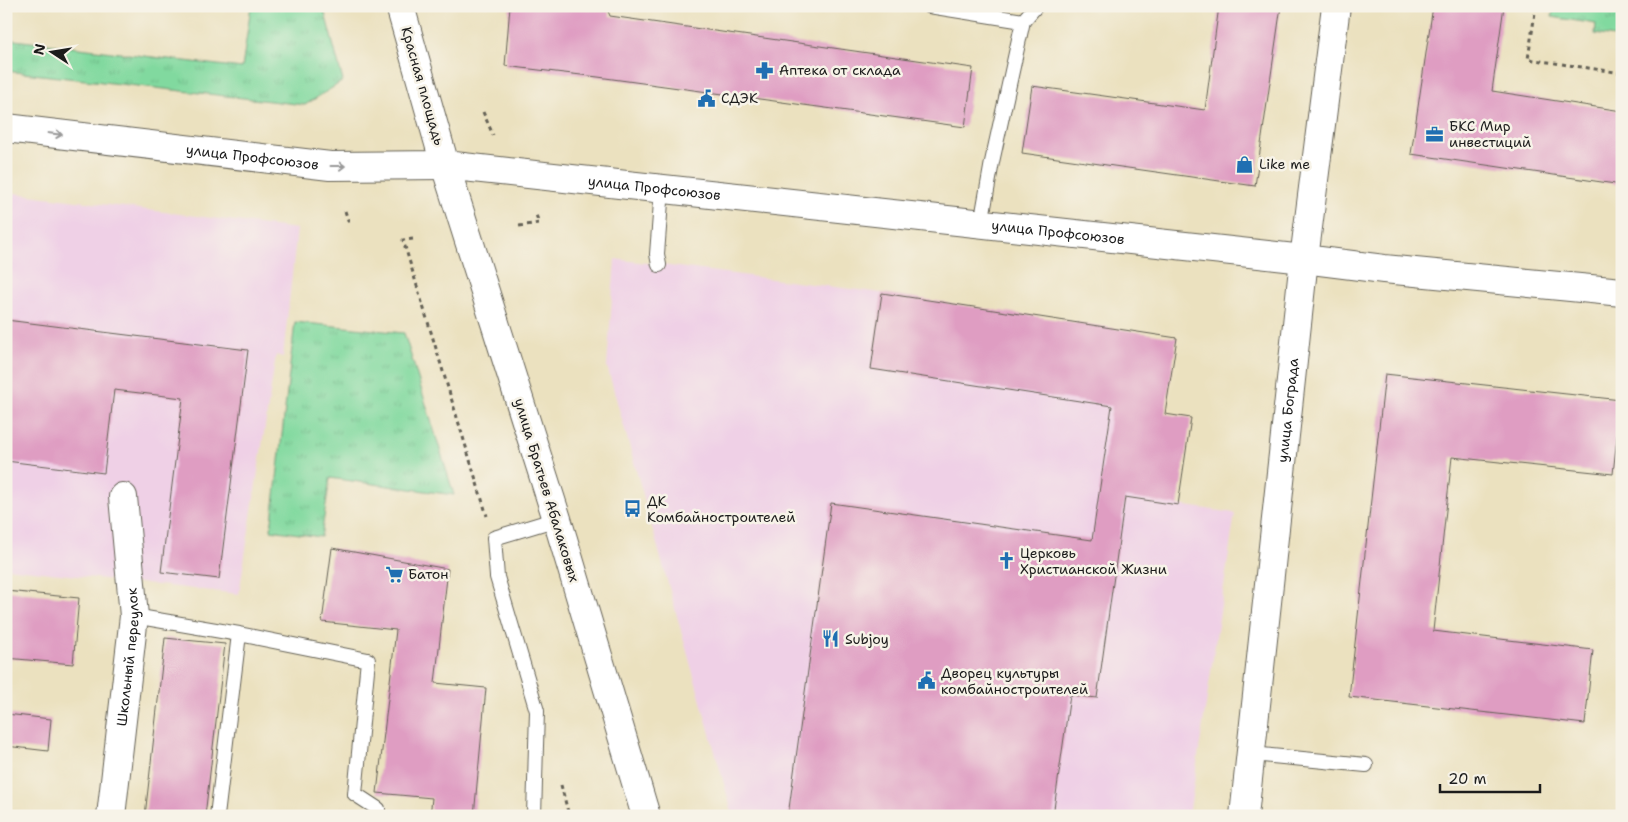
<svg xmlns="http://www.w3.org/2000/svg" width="1628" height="822" font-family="'Shantell Sans',sans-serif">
	<defs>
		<pattern id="grass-tufts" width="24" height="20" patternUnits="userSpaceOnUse" patternTransform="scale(1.25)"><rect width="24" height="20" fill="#81d99f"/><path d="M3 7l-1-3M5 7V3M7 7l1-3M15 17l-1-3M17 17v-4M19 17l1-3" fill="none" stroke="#6fba88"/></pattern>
	</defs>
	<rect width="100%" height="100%" fill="#f7f3e8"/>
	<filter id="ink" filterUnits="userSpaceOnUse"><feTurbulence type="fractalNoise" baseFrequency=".02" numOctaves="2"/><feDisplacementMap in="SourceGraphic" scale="10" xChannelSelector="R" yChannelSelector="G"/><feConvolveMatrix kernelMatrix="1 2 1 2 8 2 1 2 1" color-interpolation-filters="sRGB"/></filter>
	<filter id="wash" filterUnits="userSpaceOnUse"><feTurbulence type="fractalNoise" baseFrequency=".0096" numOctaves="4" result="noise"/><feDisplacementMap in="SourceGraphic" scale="20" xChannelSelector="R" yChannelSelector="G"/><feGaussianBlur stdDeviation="1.12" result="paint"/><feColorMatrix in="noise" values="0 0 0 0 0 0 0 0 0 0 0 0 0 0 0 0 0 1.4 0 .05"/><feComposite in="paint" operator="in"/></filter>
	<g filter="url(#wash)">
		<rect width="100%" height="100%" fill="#ebe1bf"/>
		<path fill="#efd0e6" d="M6,192L297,229L283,357L276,355L239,594L6,568Z
			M615,259L882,293L1177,338L1165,414L1191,418L1178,505L1235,513L1189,816H733L607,366Z"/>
		<path fill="url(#grass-tufts)" stroke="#4e7a5e" d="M251,6H323L343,81L305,105L6,71V39L242,68Z
			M1554,6H1599L1622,10L1621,38L1595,34L1596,24L1552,17Z
			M295,322L404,333L454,495L330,478L321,537L271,530Z"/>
		<g id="blocks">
			<path fill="#df9dc2" d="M510,6H562L608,11L610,16L973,68L965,127L598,77L505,66Z
				M1219,6H1281L1255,186L1022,153L1032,86L1205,110Z
				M1433,6H1504L1492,91L1622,111V185L1411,154Z
				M882,293L1177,338L1165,414L1191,418L1178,505L1125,497L1097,698L1070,695L1053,816H788L831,503L1092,540L1112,406L871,369Z
				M6,320L248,350L219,579L161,572L183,398L114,390L104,473L6,461Z
				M1385,374L1621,400L1613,474L1452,457L1445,519L1433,631L1593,650L1585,724L1349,697Z
				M332,548L448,569L435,683L486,688L474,816H430L432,798L377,793L396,630L322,622Z
				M6,591L79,598L73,664L6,658Z
				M165,638L225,644L205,816H145Z
				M6,714L51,719L48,751L6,746Z"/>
		</g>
	</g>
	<g filter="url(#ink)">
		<use href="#blocks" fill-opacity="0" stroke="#646155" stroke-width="1"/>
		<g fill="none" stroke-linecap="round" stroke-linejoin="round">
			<defs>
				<path id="service" d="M929,6L1023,21L992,162L981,224
					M1023,21L1036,6
					M659,265L657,254L662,189
					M134,616L239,634L217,816
					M239,634L368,660L355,794L378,809L377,816
					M1251,754L1366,765
					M534,816L537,711L497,577L494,538L557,519"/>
				<g id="minor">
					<path d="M1304,259L1384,269L1622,292"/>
					<path id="s1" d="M111,816L134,616L123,497"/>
				</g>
				<g id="tertiary">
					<path id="s2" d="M646,816L557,519L445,165L1304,259"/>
					<path id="s3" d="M1244,816L1304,259L1336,6"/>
				</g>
				<g id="primary">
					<path id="s4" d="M6,128L330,166L445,165L400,6"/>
				</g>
			</defs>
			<use href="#service" stroke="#646155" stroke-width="16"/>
			<use href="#minor" stroke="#646155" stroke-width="30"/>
			<use href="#tertiary" stroke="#646155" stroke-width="30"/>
			<use href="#primary" stroke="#646155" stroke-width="30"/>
			<path stroke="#646155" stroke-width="3" stroke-dasharray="4 4" stroke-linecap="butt" d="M1536,6L1528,59L1622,73
				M483,112L493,135
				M345,211L350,226
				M519,226L539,223L535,212
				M413,239L403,240L487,516
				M561,785L569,816"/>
			<use href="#service" stroke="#fff" stroke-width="14"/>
			<use href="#minor" stroke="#fff" stroke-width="28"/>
			<use href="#tertiary" stroke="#fff" stroke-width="28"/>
			<use href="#primary" stroke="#fff" stroke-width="28"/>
		</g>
		<defs><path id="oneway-shaft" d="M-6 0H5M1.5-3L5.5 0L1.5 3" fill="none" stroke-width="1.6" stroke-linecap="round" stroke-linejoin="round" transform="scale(1.25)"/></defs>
		<g stroke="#999">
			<use href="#oneway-shaft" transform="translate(55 134) rotate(7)"/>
			<use href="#oneway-shaft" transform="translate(338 166)"/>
		</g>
	</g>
	<defs>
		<symbol id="pharmacy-bare" viewBox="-9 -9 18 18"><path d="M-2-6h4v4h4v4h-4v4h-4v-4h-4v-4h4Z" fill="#1f6fb2" stroke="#f7f3e8" stroke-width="2.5" paint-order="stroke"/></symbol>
		<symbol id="civic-bare" viewBox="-9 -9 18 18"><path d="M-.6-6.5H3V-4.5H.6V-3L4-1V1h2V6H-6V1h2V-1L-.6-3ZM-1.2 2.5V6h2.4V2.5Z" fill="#1f6fb2" stroke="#f7f3e8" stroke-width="2.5" paint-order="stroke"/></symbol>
		<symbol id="office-bare" viewBox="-9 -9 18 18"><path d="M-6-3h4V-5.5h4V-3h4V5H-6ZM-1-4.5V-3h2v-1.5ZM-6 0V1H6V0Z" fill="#1f6fb2" stroke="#f7f3e8" stroke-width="2.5" paint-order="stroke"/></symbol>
		<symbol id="shop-bare" viewBox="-9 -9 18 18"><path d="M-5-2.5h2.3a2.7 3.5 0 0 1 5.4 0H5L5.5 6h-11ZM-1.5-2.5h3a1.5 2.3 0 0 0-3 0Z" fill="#1f6fb2" stroke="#f7f3e8" stroke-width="2.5" paint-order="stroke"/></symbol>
		<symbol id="bus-bare" viewBox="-9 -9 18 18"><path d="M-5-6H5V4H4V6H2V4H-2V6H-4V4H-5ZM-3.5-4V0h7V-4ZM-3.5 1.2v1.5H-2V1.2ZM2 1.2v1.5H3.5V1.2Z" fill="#1f6fb2" stroke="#f7f3e8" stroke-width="2.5" paint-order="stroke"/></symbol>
		<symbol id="church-bare" viewBox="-9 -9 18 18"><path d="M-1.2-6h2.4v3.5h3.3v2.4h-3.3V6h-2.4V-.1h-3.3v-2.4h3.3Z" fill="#1f6fb2" stroke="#f7f3e8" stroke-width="2.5" paint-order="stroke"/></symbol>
		<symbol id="supermarket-bare" viewBox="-9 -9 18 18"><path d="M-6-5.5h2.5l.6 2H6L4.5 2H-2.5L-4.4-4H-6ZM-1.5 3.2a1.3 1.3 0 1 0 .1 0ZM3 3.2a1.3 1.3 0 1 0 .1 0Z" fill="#1f6fb2" stroke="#f7f3e8" stroke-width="2.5" paint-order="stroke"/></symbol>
		<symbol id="restaurant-bare" viewBox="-9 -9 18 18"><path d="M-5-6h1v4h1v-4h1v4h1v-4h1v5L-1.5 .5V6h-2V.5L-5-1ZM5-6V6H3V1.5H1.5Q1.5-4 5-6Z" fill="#1f6fb2" stroke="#f7f3e8" stroke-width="2.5" paint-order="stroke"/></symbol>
	</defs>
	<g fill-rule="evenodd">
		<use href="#pharmacy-bare" x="752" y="58" width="25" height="25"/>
		<use href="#civic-bare" x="694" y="86" width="25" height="25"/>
		<use href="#office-bare" x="1422" y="122" width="25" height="25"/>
		<use href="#shop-bare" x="1232" y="152" width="25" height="25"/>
		<use href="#bus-bare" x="620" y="496" width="25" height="25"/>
		<use href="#church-bare" x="994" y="548" width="25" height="25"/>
		<use href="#supermarket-bare" x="382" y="562" width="25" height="25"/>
		<use href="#restaurant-bare" x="818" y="626" width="25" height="25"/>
		<use href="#civic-bare" x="914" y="668" width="25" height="25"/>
	</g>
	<g text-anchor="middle" stroke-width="5" stroke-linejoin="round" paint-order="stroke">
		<g font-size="14" fill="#1c1c1c" stroke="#f7f3e8" text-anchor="start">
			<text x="779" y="75">Аптека от склада</text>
			<text x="721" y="103">СДЭК</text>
			<text x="1449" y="131">БКС Мир<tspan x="1449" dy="16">инвестиций</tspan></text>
			<text x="1259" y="169">Like me</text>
			<text x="647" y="506">ДК<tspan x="647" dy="16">Комбайностроителей</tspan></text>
			<text x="1020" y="558">Церковь<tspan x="1020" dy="16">Христианской Жизни</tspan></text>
			<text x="408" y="579">Батон</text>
			<text x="845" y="644">Subjoy</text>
			<text x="941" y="678">Дворец культуры<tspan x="941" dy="16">комбайностроителей</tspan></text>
		</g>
		<g font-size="14" fill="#1c1c1c" stroke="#f7f3e8">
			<text transform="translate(423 86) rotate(74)" y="5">Красная площадь</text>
			<text dy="5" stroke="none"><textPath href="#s4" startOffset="248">улица Профсоюзов</textPath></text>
			<text dy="5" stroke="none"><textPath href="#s2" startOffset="892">улица Профсоюзов</textPath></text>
			<text dy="5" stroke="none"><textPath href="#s2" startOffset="1298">улица Профсоюзов</textPath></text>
			<text dy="5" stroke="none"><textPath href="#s3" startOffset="408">улица Бограда</textPath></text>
			<text transform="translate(547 490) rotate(73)" y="5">улица Братьев Абалаковых</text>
			<text dy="5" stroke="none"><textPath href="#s1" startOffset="160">Школьный переулок</textPath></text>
		</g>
	</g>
	<rect width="1628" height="822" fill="none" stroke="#f7f3e8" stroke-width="25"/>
	<g transform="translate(52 52) rotate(282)" stroke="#f7f3e8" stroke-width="4" paint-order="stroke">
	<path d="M0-4L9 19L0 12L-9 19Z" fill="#1c1c1c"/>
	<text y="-8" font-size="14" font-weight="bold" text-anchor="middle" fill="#1c1c1c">N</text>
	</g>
	<path d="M1440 784v8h100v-8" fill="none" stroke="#1c1c1c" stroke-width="2.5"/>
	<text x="1448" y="784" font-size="15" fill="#1c1c1c" stroke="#f7f3e8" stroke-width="4" paint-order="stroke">20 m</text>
</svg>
